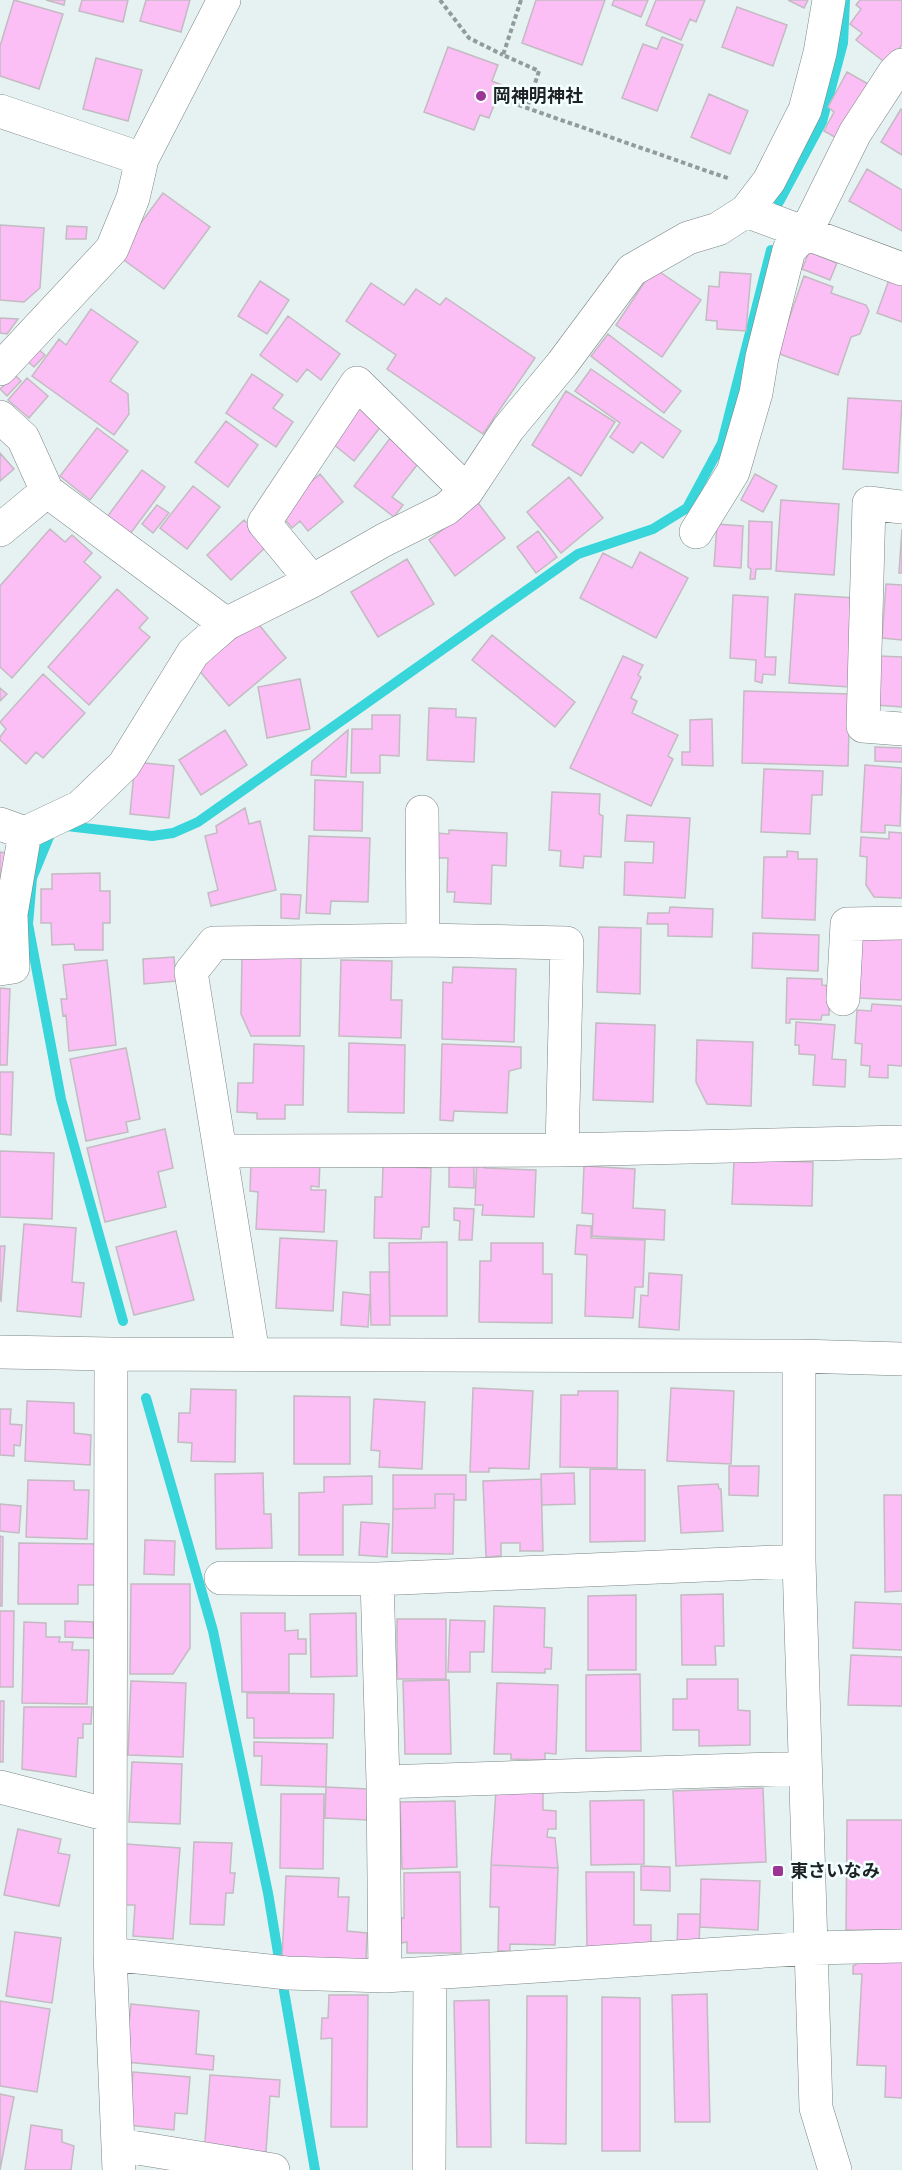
<svg xmlns="http://www.w3.org/2000/svg" width="902" height="2170" font-family="'Roboto Serif','Noto Sans JP',serif">
	<rect width="100%" height="100%" fill="#e6f2f2"/>
	<g fill="none" stroke-linecap="round" stroke-linejoin="round">
		<path stroke="#38d5da" stroke-width="10" d="M779,202L822,122L843,43L845,0
			M123,1321L61,1099L28,924L32,878L51,832L67,826L152,836L173,833L198,822L578,554L653,529L687,508L722,443L771,250
			M146,1398L213,1631L268,1893L278,1953
			M284,1991L315,2170"/>
	</g>
	<path fill="#fbbef5" stroke="#c3bbc2" stroke-width="1.5" d="M14,0L63,14L39,89L0,76V46Z
		M46,0H65L64,5Z
		M82,0H128L123,22L79,11Z
		M146,0H190L181,32L140,21Z
		M536,0H605L582,65L522,43Z
		M614,0H648L641,17L612,5Z
		M656,0H705L696,22L690,19L681,40L646,25Z
		M788,0H808L804,8Z
		M860,0H902V45L887,64L856,40L862,33L850,24L861,9L856,5Z
		M737,7L787,25L773,66L722,47Z
		M662,37L683,45L657,111L622,98L643,44L657,49Z
		M448,47L498,65L492,81L502,85L489,118L480,115L474,130L424,112Z
		M96,58L142,70L128,121L83,109Z
		M847,72L870,85L840,140L824,131L834,112L828,107Z
		M709,94L748,111L730,154L691,137Z
		M901,109L902,110V155L881,142Z
		M867,169L902,190V231L849,201Z
		M163,193L210,227L164,289L117,255Z
		M0,225L44,228L40,288L24,302L0,300Z
		M67,226L87,227L86,239H66Z
		M809,252L837,263L830,280L802,269Z
		M654,268L701,300L662,357L616,325Z
		M720,272L751,274L746,331L717,329V321L706,320L709,286L719,287Z
		M804,276L833,287L831,293L866,305L869,311L860,334L851,337L838,375L777,353Z
		M889,280L902,285V322L877,313Z
		M260,281L289,300L267,334L238,316Z
		M371,283L404,305L416,289L440,305L446,298L535,358L483,434L387,369L396,355L346,321Z
		M91,309L138,342L110,381L128,394L129,414L114,435L32,376L59,339L66,345Z
		M288,316L340,354L321,380L307,369L297,382L260,355Z
		M0,318L18,319L7,334L0,333Z
		M608,334L681,391L664,413L591,356Z
		M37,348L45,355L34,367L26,360Z
		M591,369L681,431L663,458L641,442L633,453L610,437L620,423L575,391Z
		M252,374L283,395L273,408L293,422L276,447L226,413Z
		M15,375L21,381L7,396L0,389Z
		M27,378L48,396L29,418L8,400Z
		M566,391L615,422L581,476L532,445Z
		M848,398L902,401L898,473L843,469Z
		M359,400L385,421L354,461L327,439Z
		M226,421L258,445L228,487L195,462Z
		M97,428L128,451L90,500L60,476Z
		M391,437L421,460L392,497L403,505L394,517L354,486Z
		M0,453L14,469L0,481Z
		M142,470L165,487L130,534L107,517Z
		M320,474L343,502L308,531L300,521L292,528L277,510Z
		M755,474L777,486L763,512L741,500Z
		M569,477L603,518L561,553L527,512Z
		M193,486L220,507L187,549L160,528Z
		M781,500L839,504L834,575L776,571Z
		M478,503L505,538L455,576L429,540Z
		M157,505L169,513L153,533L142,524Z
		M244,520L268,545L231,580L207,555Z
		M749,521L772,522L771,569H756L755,579H750L751,569L748,567Z
		M717,524L743,526L741,568L714,566Z
		M50,529L65,542L72,535L92,553L84,562L101,577L12,678L0,667V586Z
		M902,529V573H899Z
		M538,531L557,557L536,573L517,547Z
		M640,552L688,578L656,638L580,598L603,553L632,568Z
		M407,559L434,604L378,637L351,592Z
		M886,584L902,585V640L882,638Z
		M117,589L148,618L139,628L150,637L89,705L48,667Z
		M795,594L855,598L849,687L789,683Z
		M733,595L768,597L765,657H776L775,675L763,674L762,683L755,681L756,660L730,658Z
		M256,621L286,658L229,706L198,669Z
		M492,635L575,702L555,727L472,660Z
		M623,656L643,665L638,675L641,677L631,698L637,701L632,713L678,735L668,756L673,759L651,806L570,768Z
		M879,656L902,657V707L876,705Z
		M43,674L85,713L43,758L36,752L26,764L0,740V737L6,729L0,722Z
		M300,679L310,729L267,738L258,687Z
		M0,688L7,694L0,701Z
		M744,691L850,694L848,766L742,763Z
		M429,708L456,709V717L476,718L474,762L427,760Z
		M372,715H400L399,756L380,755V773H351L352,729H372Z
		M712,719L713,766L682,765V752H690V720Z
		M225,730L247,765L201,795L179,760Z
		M348,730L346,777L311,775L312,761Z
		M875,747L902,748V762L875,761Z
		M135,762L174,766L169,818L130,814Z
		M865,765L902,768L900,826L885,825V833L861,832Z
		M764,769L823,771L822,795H812L810,834L761,832Z
		M315,780L363,782L362,831L314,830Z
		M552,792L600,794L599,814L603,816L601,857L584,856L583,868L560,866L561,851L549,850Z
		M245,808L249,824L260,821L276,890L211,906L208,893L218,890L205,836L217,833L216,826Z
		M627,815L690,818L685,898L624,895L625,862L653,863L654,842L625,841Z
		M449,830L507,833L506,866L492,865L491,904L454,902L455,892H447L448,858H435L436,833L449,834Z
		M889,832L902,833V898L874,897L866,885L867,857L860,856L861,837L889,839Z
		M309,836L370,838L368,902L331,901L330,914L306,913Z
		M787,851L798,852V859H817L815,920L762,918L764,857H787Z
		M0,852L11,854L0,909Z
		M100,873V891H110V923H103V950H75L74,944L52,945L51,923H41V889H52V874Z
		M281,894L301,895L299,919L281,918Z
		M670,907L713,909L712,937L668,936V924H647L648,913H669Z
		M599,927L641,928L640,994L597,992Z
		M861,930L902,938V1000L858,998Z
		M753,933L819,935L818,971L752,968Z
		M242,955L301,956L300,1036H251L241,1014Z
		M174,957L176,981L144,984L143,959Z
		M107,960L116,1045L69,1051L66,1015L63,1016L61,999H67L63,965Z
		M341,960L392,961L391,1000H402L401,1038L339,1036Z
		M453,967L516,969L514,1042L442,1039L443,982L452,983Z
		M787,978L822,979V985L830,986L829,1015H822L821,1020L790,1019V1023H786Z
		M0,988L10,989L7,1065H0Z
		M872,1004L902,1006V1066L888,1065V1078L869,1077L870,1066L861,1065L862,1044L855,1043L857,1010L871,1011Z
		M796,1022L835,1025L832,1059L846,1060L845,1087L813,1085L815,1055L799,1054V1045H795Z
		M596,1023L655,1025L653,1102L593,1100Z
		M697,1040L753,1042L751,1106L707,1104L696,1082Z
		M349,1043L405,1045L404,1113L348,1112Z
		M254,1044L304,1046L303,1105H285V1119H257V1113L237,1112L238,1083H253Z
		M442,1044L521,1047V1068L509,1071L507,1113L454,1111L453,1121L440,1120Z
		M126,1048L140,1119L126,1122L128,1132L86,1141L70,1059Z
		M0,1072H13L11,1135L0,1134Z
		M165,1129L173,1168L158,1172L166,1207L105,1222L87,1148Z
		M0,1151L54,1153L52,1219L0,1217Z
		M477,1154L486,1155L485,1168L536,1170L534,1217L482,1215L483,1205H475Z
		M449,1156H474V1188L449,1187Z
		M734,1160L813,1162L812,1206L732,1204Z
		M251,1161H320L319,1187L311,1186V1190H326L324,1232L256,1229L258,1192L250,1191Z
		M383,1166L431,1168L429,1227H422L421,1239L374,1238L375,1197H382Z
		M584,1166L635,1169L633,1208L665,1210L664,1240L592,1236L593,1214L582,1213Z
		M454,1208L474,1209L472,1240H459L460,1221L454,1220Z
		M24,1224L76,1228L72,1282L84,1283L81,1317L17,1311Z
		M577,1225L591,1226V1238L645,1240L643,1287H635L633,1318L585,1316L587,1255L575,1254Z
		M176,1231L194,1300L134,1315L116,1247Z
		M280,1238L337,1241L333,1311L276,1308Z
		M447,1242V1316H390L389,1243Z
		M491,1243H543V1274H552V1323L479,1322L480,1261H491Z
		M0,1246H5L1,1301L0,1300Z
		M370,1272H389L390,1325H371Z
		M649,1273L682,1275L679,1330L639,1327L641,1295L648,1296Z
		M343,1292L370,1295L368,1327L341,1325Z
		M473,1388L533,1391L529,1469L489,1468V1472H470Z
		M671,1388L734,1391L731,1464L667,1461Z
		M191,1389L236,1390L235,1462L191,1461L192,1443L178,1442L179,1413H190Z
		M578,1391H618L617,1468L560,1467L561,1395H578Z
		M294,1396L350,1397V1464H294Z
		M374,1399L425,1402L422,1469L379,1467L380,1451L371,1450Z
		M27,1401L74,1403V1433L91,1435L90,1465L25,1461Z
		M0,1409H11L10,1424L22,1425L20,1446L14,1445V1456L0,1455Z
		M729,1466H759L758,1496L729,1495Z
		M590,1469L645,1470V1541L590,1542Z
		M263,1473L264,1514H271L272,1548L216,1549L215,1474Z
		M574,1473L575,1504L542,1505L541,1474Z
		M393,1475H466V1500H454V1494H435V1508L393,1509Z
		M372,1476V1504L343,1505V1555H299V1493L324,1492V1477Z
		M541,1479L543,1551H520V1543H501V1556L486,1557L483,1481Z
		M28,1480L74,1481V1490H89L87,1539L26,1537Z
		M718,1484L719,1489H721L723,1531L681,1533L678,1486Z
		M435,1494H454L453,1554L392,1553L393,1509L435,1508Z
		M884,1495H902V1591L885,1592Z
		M0,1504L21,1506L19,1533L0,1531Z
		M361,1522L389,1524L387,1557L359,1555Z
		M0,1536L3,1537L2,1606H0Z
		M145,1540L175,1541L174,1575L144,1574Z
		M19,1543L100,1544L99,1585H78V1604H18Z
		M131,1584H190V1648L173,1674H130Z
		M723,1594L724,1646H715L716,1665H682L681,1595Z
		M636,1595V1670H588V1596Z
		M855,1602L902,1604V1650L853,1648Z
		M494,1606L545,1608L544,1647L552,1648L551,1669H545V1673L492,1672Z
		M0,1611H14L13,1687H0Z
		M241,1613H285V1631L298,1630V1639H306V1654H289V1692H242Z
		M356,1613L357,1676L311,1677L310,1614Z
		M397,1619H446V1679H397Z
		M450,1620L485,1621L484,1652H470V1672H448Z
		M65,1621L93,1622L94,1638L65,1637Z
		M24,1622L46,1623V1637H60L59,1642H73L72,1650H89L87,1704L22,1703Z
		M851,1655L902,1657V1706L848,1705Z
		M640,1674L641,1751H586V1675Z
		M687,1679H738V1710L750,1711V1745L699,1746V1730H673V1699H687Z
		M449,1680L451,1754H405L403,1681Z
		M131,1681L186,1683L183,1757L128,1755Z
		M497,1683L558,1685L556,1754L545,1753V1760L511,1759V1754H494Z
		M247,1693L334,1694L333,1738H254V1718H247Z
		M0,1701H4L3,1762H0Z
		M24,1707H92L91,1724H83V1738H78L76,1777L22,1769Z
		M254,1742L327,1744L326,1787L261,1785L262,1756H254Z
		M132,1762L182,1764L180,1824L129,1822Z
		M326,1787L368,1789L367,1820L325,1818Z
		M763,1788L766,1862L676,1866L673,1791Z
		M496,1790H543V1810L556,1811V1829H548L547,1837L555,1838L558,1868L491,1865Z
		M281,1794H324L323,1869L280,1868Z
		M644,1800V1864L591,1865L590,1801Z
		M455,1801L457,1867L402,1869L400,1802Z
		M847,1820H902V1930H846Z
		M18,1829L61,1839L58,1853L70,1855L59,1906L4,1895Z
		M194,1842L232,1843L230,1873H235L233,1893H226L224,1925L190,1924Z
		M126,1844L180,1848L173,1939L133,1936L135,1905H122Z
		M491,1865L558,1868L555,1945L510,1944V1951H498L499,1907H490Z
		M641,1866L670,1867V1891L641,1890Z
		M460,1872L461,1953H407V1942L401,1943V1918H404V1873Z
		M586,1872H634V1925H651V1950H587Z
		M286,1876L339,1878L338,1897H349L347,1931L367,1933L366,1962L282,1958Z
		M701,1879L760,1881L758,1930L700,1927Z
		M678,1914H700L699,1949L677,1948Z
		M15,1932L61,1938L52,2003L6,1996Z
		M867,1958L902,1960V2098L885,2097L886,2066L857,2065L862,1974H853V1966Z
		M707,1994L710,2122H675L672,1995Z
		M329,1995H368L367,2127H331L332,2038L321,2039L322,2018H328Z
		M527,1996H567L566,2144L526,2143Z
		M602,1997L640,1998V2151H602Z
		M489,2000L491,2147H457L454,2001Z
		M0,2001L50,2009L37,2092L0,2086Z
		M131,2004L199,2011L196,2054L214,2056L213,2070L125,2062Z
		M133,2072L190,2077L187,2114L175,2113L174,2130L128,2125Z
		M210,2075L280,2080L279,2097L270,2096L266,2152L236,2156L237,2147L220,2146L204,2154Z
		M0,2094L14,2097L0,2170Z
		M31,2125L62,2130V2142L74,2146L71,2170H25Z"/>
	<g fill="none" stroke-linecap="round" stroke-linejoin="round">
		<defs>
			<path id="minor" d="M829,0L820,53L805,110L769,181L746,211L902,269
				M0,111L142,159L224,0
				M0,369L112,249L133,198L142,159
				M0,417L23,438L47,491L0,530
				M47,491L226,624
				M902,507L869,503L863,726L902,729
				M696,532L733,472L756,393L762,357L789,250L805,234L855,133L894,73L902,65
				M312,581L264,523L357,383L467,491
				M422,812L423,940
				M0,824L25,833L80,807L124,765L193,653L226,624L312,581L384,540L446,509L467,491L508,429L562,364L632,270L688,238L718,229L746,211
				M0,969L13,967L11,914L25,833
				M843,999L847,924L902,923
				M221,1151L562,1150L902,1142
				M0,1352L111,1354L799,1356L902,1359
				M111,1354L110,1954L119,2170
				M253,1354L191,972L214,943L423,940L567,943L562,1150
				M799,1356V1561L816,2108L835,2170
				M221,1578L377,1579L799,1561
				M377,1579L383,1782L385,1976
				M383,1782L805,1768
				M0,1787L109,1815
				M110,1954L287,1973L385,1976L812,1948L902,1946
				M119,2145L273,2170
				M429,2170L430,1973"/>
		</defs>
		<use href="#minor" stroke="#7b8585" stroke-width="34"/>
		<path stroke="#929b9b" stroke-width="4" stroke-dasharray="4.5 3" stroke-linecap="butt" d="M440,0L469,38L503,55
			M521,0L503,55L539,71L527,108
			M504,100L730,179"/>
		<use href="#minor" stroke="#fff" stroke-width="33"/>
	</g>
	<g fill="#9c3496" stroke="#f4ffff" stroke-width="2">
		<circle cx="481" cy="96" r="6"/>
		<rect x="772" y="1865" width="12" height="12" rx="3"/>
	</g>
	<g text-anchor="middle" stroke-width="5" stroke-linejoin="round" paint-order="stroke">
		<g font-size="18" font-weight="bold" fill="#1e2222" stroke="#f4ffff" text-anchor="start">
			<text x="493" y="102">岡神明神社</text>
			<text x="790" y="1877">東さいなみ</text>
		</g>
	</g>
</svg>
